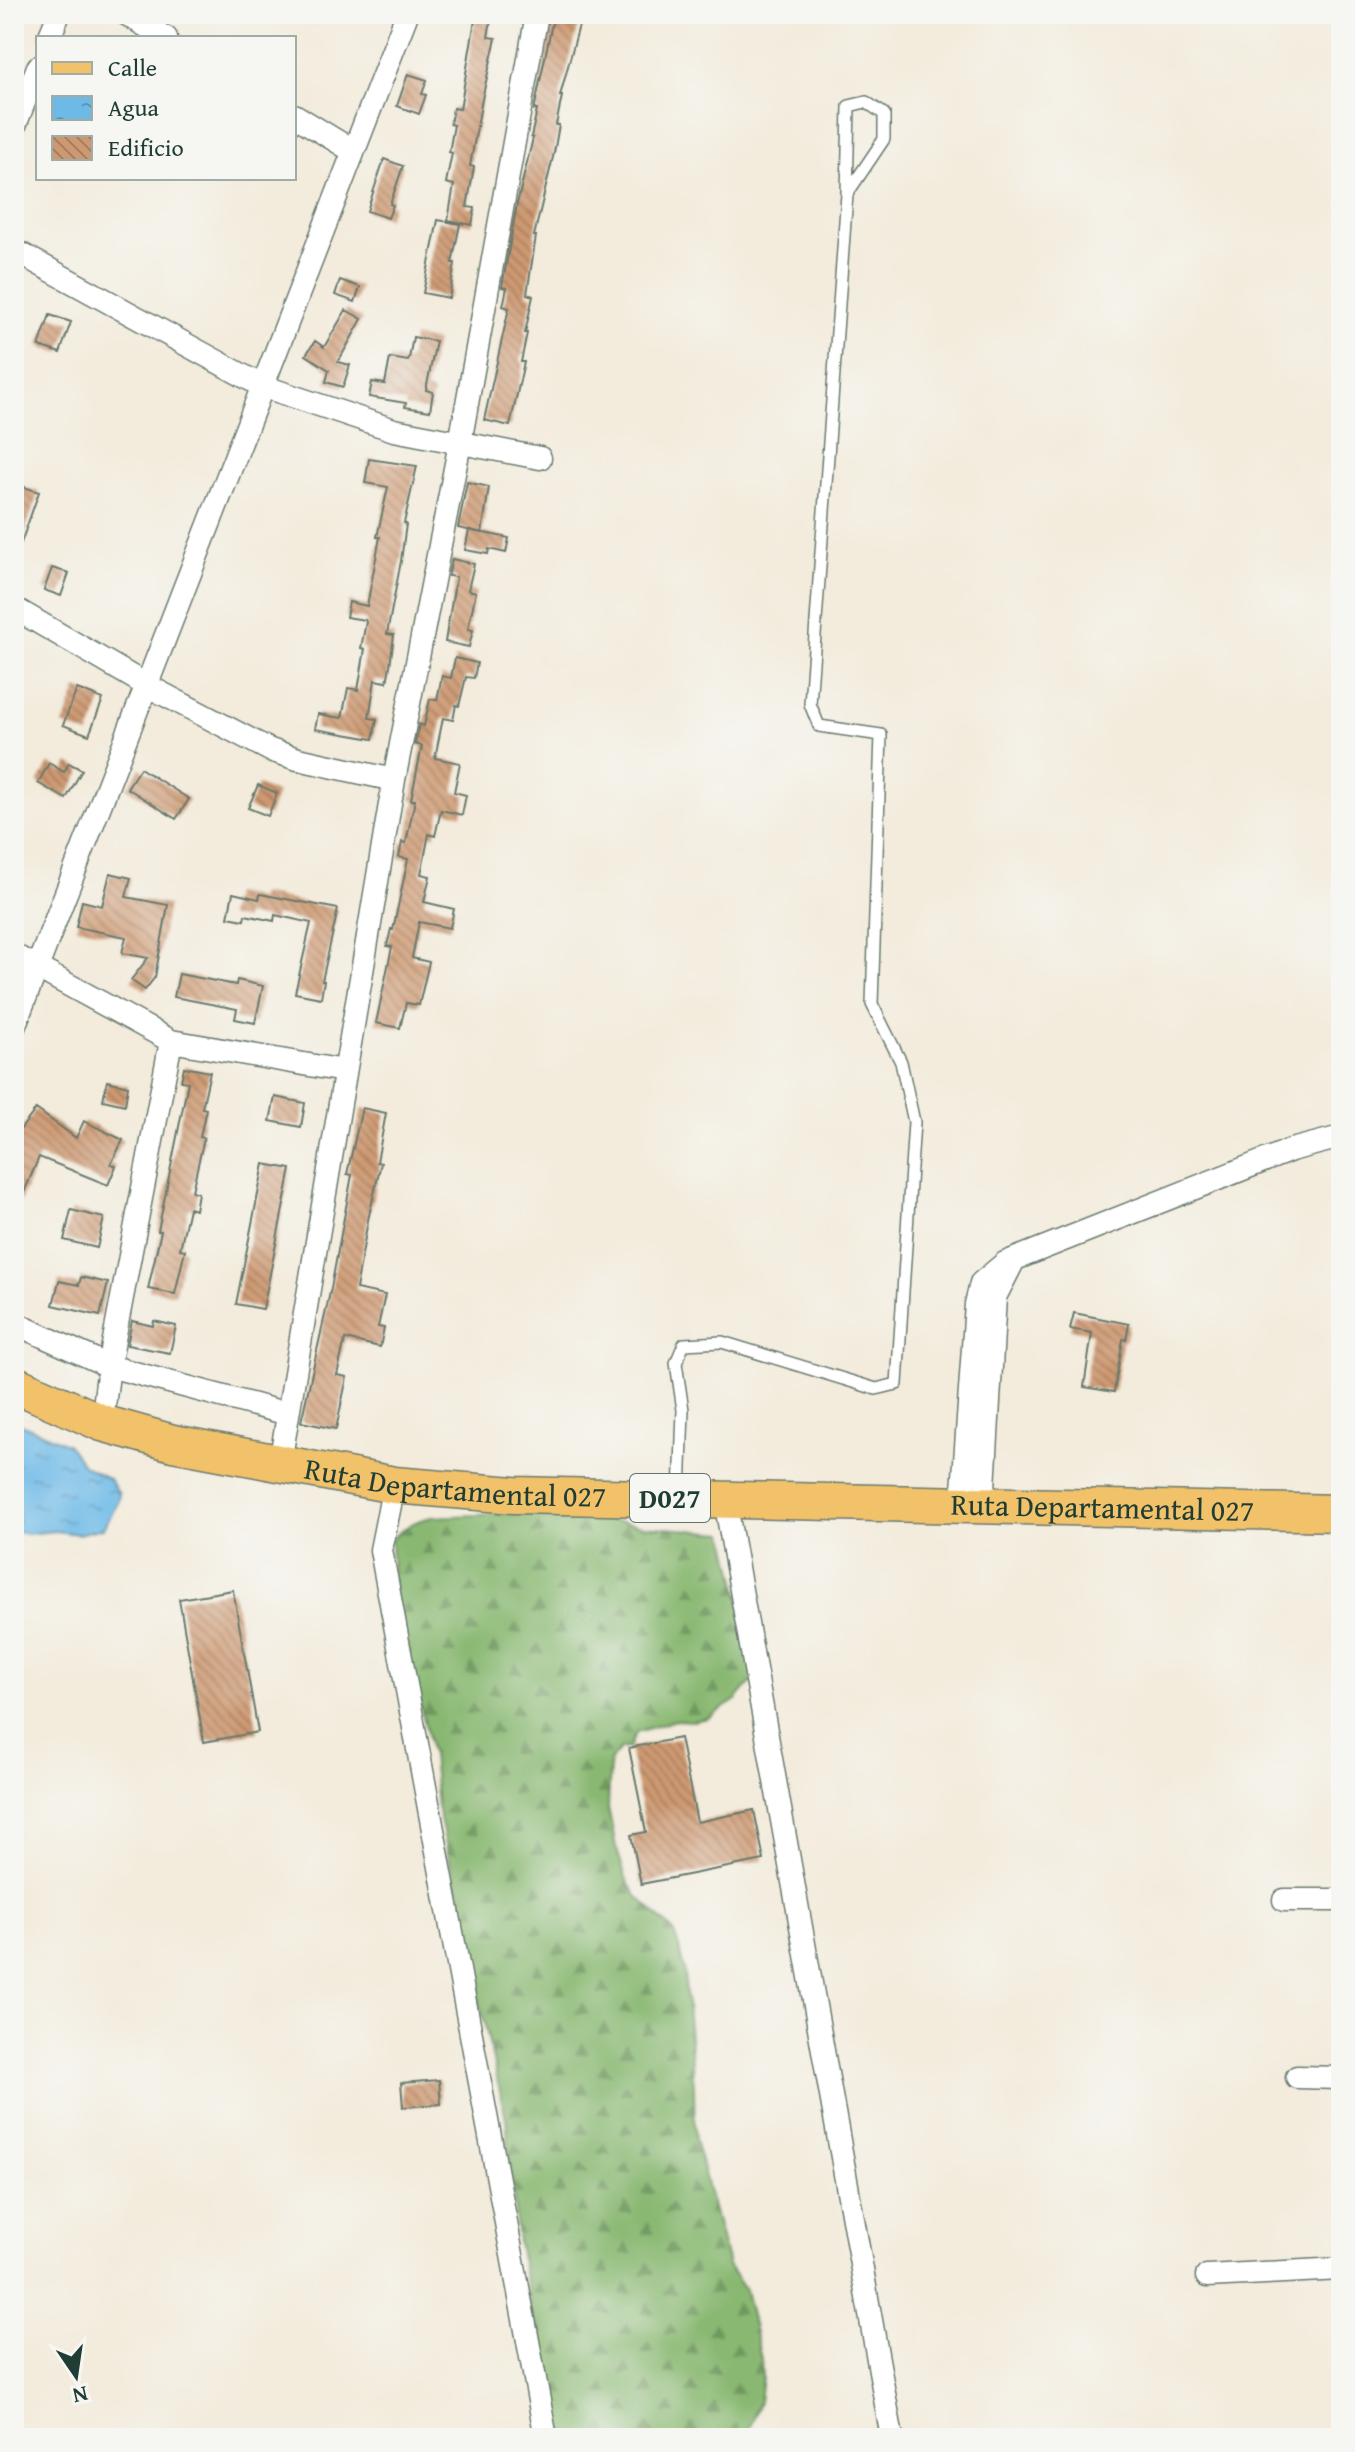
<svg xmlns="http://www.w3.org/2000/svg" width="1355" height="2452" font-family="'Gentium Book Plus',serif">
	<defs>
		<pattern id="forest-firs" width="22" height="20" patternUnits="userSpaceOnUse" patternTransform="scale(2)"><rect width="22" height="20" fill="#88b871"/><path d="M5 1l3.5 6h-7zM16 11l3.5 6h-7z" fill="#6f975e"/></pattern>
		<pattern id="water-ripples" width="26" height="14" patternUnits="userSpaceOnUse" patternTransform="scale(2)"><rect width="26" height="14" fill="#6dbae7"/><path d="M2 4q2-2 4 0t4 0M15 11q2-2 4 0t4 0" fill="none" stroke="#5998bc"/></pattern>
		<pattern id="building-back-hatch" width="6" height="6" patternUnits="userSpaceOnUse" patternTransform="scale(2)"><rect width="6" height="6" fill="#ce9972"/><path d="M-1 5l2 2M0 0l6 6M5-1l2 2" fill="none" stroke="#a77e5e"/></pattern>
	</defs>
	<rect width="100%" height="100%" fill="#f6f6f2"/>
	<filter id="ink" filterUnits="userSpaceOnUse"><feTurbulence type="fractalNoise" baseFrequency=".0125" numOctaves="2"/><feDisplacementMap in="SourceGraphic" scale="16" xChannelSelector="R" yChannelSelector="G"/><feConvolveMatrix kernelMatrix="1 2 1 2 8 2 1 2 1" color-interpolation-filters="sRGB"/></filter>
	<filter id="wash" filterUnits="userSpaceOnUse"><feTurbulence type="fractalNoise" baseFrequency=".006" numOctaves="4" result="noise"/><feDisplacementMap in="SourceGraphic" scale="32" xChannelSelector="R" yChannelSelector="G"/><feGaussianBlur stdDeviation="1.8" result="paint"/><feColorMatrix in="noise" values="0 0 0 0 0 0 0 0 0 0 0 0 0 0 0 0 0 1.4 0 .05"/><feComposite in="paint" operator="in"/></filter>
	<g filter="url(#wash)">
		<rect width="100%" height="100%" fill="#f3ebdb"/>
		<path fill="url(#forest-firs)" stroke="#547a52" stroke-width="2" d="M563,1511L643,1526L725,1533L758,1674L736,1700L708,1718L692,1721L676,1720L636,1732L629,1748L620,1749L610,1761L608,1808L616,1847L628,1883L637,1896L674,1932L679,1947L684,1970L694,2086L695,2139L728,2265L745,2290L761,2359L762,2377L759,2402L746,2438H556L518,2243L506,2118L481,2007L459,1891L453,1875L437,1806L432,1755L412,1670L395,1620L391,1540C404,1527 415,1520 433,1517Z"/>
		<path fill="url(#water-ripples)" stroke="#467c8e" stroke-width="2" d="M14,1421L67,1444L84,1466L109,1479L119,1494L118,1503L103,1528L78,1534L55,1531L27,1534L14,1531Z"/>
		<g id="blocks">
			<path fill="url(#building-back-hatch)" d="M476,14H492L488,37L496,38L482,99L470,166L474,167L467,207L475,208L472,225L448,220L454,185L446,183L452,153L449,152L454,125L450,124L453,108L460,109Z
				M554,14H582L560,96H562L556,125H559L554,153L534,236H536L527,294L533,296L525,333H527L521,362H524L510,426L484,420L509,308L503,306L507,288L502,287L517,204L533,138L531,137L537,110H534Z
				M408,74L427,80L422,94L426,95L419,114L397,106Z
				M384,159L403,166L390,204L393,205L388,218L367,211Z
				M438,220L460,224L452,263H455L449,298L423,293Z
				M340,280L360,287L355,302L335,295Z
				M346,310L362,319L338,362L350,365L343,387L326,382L329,370L306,355L315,341L324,347Z
				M50,315L71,322L60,353L39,346Z
				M413,337L436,341L426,390L433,392L430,411L405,407L406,403L369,397L372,382L385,384L390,358L408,361L409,359Z
				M369,459L417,466L404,523L406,524L401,561L387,634L394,635L390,666L387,682L375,680L369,718L377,719L373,739L315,729L318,714L342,718L348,688L358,690L365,649L361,648L366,622L365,620L346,617L349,602L367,606L380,537H377L388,487L365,483Z
				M467,482L489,487L482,533L458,528Z
				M21,486L39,492L16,557H14V507Z
				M469,530L509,538L506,553L489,549L488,554L465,550Z
				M452,559L474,564L468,590L476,592L468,629L473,630L469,647L445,642L456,577L448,576Z
				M52,568L69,573L61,596L44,590Z
				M455,658L477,663L474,678L466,677L459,706L456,705L453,720L443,718L435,758L460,763L454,792L466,795L462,815L441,810L435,836L429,834L421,874L430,876L424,902L454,909L450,928L419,922L412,958L429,962L419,1005L406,1003L400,1028L376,1023L392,947L387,946L391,929L393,930L408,859L399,857L402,842L406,843L415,800H411L422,746L415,744L419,724L424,726L430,699L437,700L442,676L451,678Z
				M77,689L103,699L89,735L63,725Z
				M49,763L64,772L69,763L82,770L66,799L38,783Z
				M140,768L189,799L176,819L127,788Z
				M258,785L277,793L268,816L248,808Z
				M110,873L131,878L126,897L168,905L155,977L145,990L131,980L148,958L122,953L126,937L76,927L82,901L102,906Z
				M233,893L259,899L260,894L338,909L322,981H324L321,998L295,993L311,923L275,915L274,921L245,915L244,920L228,917Z
				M179,974L236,985L237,980L263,986L255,1023L235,1019L237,1009L174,997Z
				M184,1067L210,1072L202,1108L206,1109L200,1137L204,1138L192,1191L198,1193L195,1210L189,1208L180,1249L185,1250L175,1294L148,1289L161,1231H158L188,1082L181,1081Z
				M107,1081L128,1086L125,1105L103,1100Z
				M275,1097L305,1103L301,1127L270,1121Z
				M362,1108L386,1113L377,1162L381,1163L368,1220L356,1289L385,1295L378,1327L384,1328L380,1347L345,1339L337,1375L347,1377L336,1429L301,1422L331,1288L352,1175L347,1174Z
				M36,1109L76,1138L84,1121L123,1140L111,1164L116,1166L108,1185L39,1157L14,1216V1138Z
				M264,1164L291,1169L263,1309L236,1304Z
				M71,1210L104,1218L97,1248L64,1240Z
				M81,1277L108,1283L100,1316L53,1305L59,1281L79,1285Z
				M1074,1313L1129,1324L1126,1340L1123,1339L1114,1392L1084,1387L1092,1333L1070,1329Z
				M132,1321L153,1326L154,1321L176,1326L170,1353L127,1345Z
				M233,1590L258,1732L204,1742L179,1599Z
				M680,1738L697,1822L754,1810L764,1860L641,1884L631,1835L646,1832L629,1748Z
				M439,2080L441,2104L403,2107L401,2083Z"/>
		</g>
	</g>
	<g filter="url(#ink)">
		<use href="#blocks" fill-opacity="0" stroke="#697a6e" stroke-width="2"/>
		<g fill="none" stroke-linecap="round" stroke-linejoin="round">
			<defs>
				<path id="lane" d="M680,1495L683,1410L676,1363L684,1344L722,1342L876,1389L897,1384L914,1122L901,1062L872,1004L881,735L819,726L810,704L847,194L849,106L866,102L884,114V139L847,194"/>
				<path id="street" d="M126,14L166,38
					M49,38L59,14
					M294,115L353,151
					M14,128L38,67
					M14,250L262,386L394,430L540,458
					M14,608L146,685L270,750L298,759L394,780
					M14,955L171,1041L109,1366L102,1423
					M14,1027L407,14
					M171,1041L344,1071
					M14,1323L109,1366L288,1414
					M280,1463L394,780L460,443L537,14
					M394,1485L381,1550L546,2438
					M725,1500L892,2438
					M962,1505L976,1304L981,1283L1005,1263L1291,1150L1341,1137
					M983,1505L995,1297L1012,1264
					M1284,1900H1341
					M1297,2077L1341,2078
					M1207,2276L1341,2269"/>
				<g id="primary">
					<path id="s1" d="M14,1384L102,1423L173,1443L394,1485L514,1495L1341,1513"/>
				</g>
			</defs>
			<use href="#lane" stroke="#697a6e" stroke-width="14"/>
			<use href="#street" stroke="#697a6e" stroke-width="25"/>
			<use href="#primary" stroke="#697a6e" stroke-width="39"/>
			<use href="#lane" stroke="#fff" stroke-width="11"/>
			<use href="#street" stroke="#fff" stroke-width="22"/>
			<use href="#primary" stroke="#f2c26a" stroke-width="36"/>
		</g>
	</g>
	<g text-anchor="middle" stroke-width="8" stroke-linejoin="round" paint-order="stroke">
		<rect fill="#f6f6f2" stroke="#60746d" stroke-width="2" x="630" y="1474" width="80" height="48" rx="6"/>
		<g font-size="28" font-weight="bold" fill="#1f3d34">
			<text x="670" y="1508">D027</text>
		</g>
		<g font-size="30" fill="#1f3d34" stroke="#f6f6f2">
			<text dy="10" stroke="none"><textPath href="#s1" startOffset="456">Ruta Departamental 027</textPath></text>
			<text dy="10" stroke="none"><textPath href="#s1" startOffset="1104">Ruta Departamental 027</textPath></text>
		</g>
	</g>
	<rect width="1355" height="2452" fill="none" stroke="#f6f6f2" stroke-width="48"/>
	<rect x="36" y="36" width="260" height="144" fill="#f6f6f2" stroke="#a0aca6" stroke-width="2"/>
	<rect x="52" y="62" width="40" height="12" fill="#f2c26a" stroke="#a0aca6" stroke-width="2"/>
	<text x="108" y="76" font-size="24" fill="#1f3d34">Calle</text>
	<rect x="52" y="96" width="40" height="24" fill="url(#water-ripples)" stroke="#a0aca6" stroke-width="2"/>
	<text x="108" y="116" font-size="24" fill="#1f3d34">Agua</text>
	<rect x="52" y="136" width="40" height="24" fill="url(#building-back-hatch)" stroke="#a0aca6" stroke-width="2"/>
	<text x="108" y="156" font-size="24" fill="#1f3d34">Edificio</text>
	<g transform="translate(76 2376) rotate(167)" stroke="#f6f6f2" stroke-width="6" paint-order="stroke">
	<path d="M0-6L14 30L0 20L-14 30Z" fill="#1f3d34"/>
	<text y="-12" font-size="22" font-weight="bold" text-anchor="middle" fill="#1f3d34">N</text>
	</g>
</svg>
